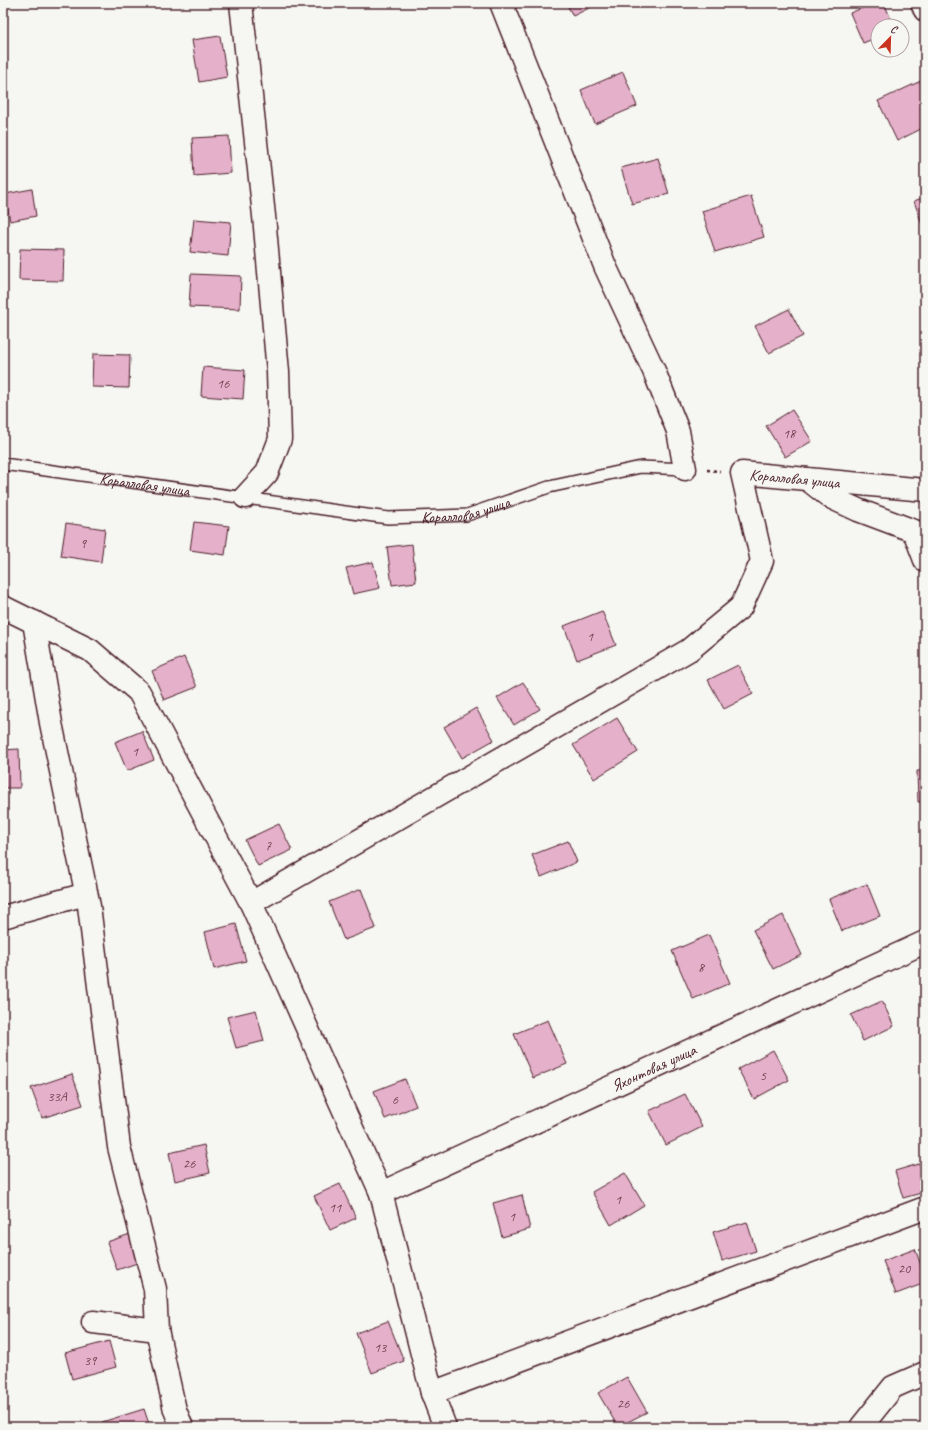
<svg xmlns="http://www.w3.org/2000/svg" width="928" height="1430" font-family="Caveat,sans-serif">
	<rect width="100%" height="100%" fill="#f6f6f2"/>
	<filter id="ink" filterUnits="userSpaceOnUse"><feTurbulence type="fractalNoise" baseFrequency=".025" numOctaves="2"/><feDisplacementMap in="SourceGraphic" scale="8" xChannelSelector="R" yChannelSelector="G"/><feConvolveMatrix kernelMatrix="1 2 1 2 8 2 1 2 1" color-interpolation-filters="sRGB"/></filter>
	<g filter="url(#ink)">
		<path fill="#e5b0c9" stroke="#4a1f2b" d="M566,3H599L573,16Z
			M874,3H884L894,26H878V37L863,43L850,13Z
			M220,36L227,77L199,82L192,40Z
			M623,72L637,106L595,124L581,90Z
			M925,79V127L897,141L878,101Z
			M229,136L231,173L194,176L192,138Z
			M658,158L669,194L632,204L621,168Z
			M32,189L36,216L10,221L5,194Z
			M751,196L764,237L715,252L702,211Z
			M925,197V230H924L914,201Z
			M194,219L231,222L228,256L190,252Z
			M20,249L64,250L63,281L19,280Z
			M191,274L241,276L240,309L189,307Z
			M789,309L803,336L769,353L755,326Z
			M93,354L130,355L129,388L92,387Z
			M203,367L245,370L243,399L201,396Z
			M792,410L812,441L785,457L766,426Z
			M194,522L229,526L225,555L190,550Z
			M66,523L105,529L101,562L61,556Z
			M412,544L416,582L392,585L387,547Z
			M373,562L380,588L353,594L346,568Z
			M602,611L616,645L577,660L564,626Z
			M184,657L197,687L164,700L152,671Z
			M738,665L753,694L724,709L708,680Z
			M523,682L540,709L514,725L497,698Z
			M476,708L494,740L462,758L444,727Z
			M617,718L638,752L594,779L573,745Z
			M142,731L154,760L127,771L115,742Z
			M19,749L20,788H3V750Z
			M917,771H925V802H918Z
			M279,824L292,850L258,866L245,840Z
			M568,841L577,862L541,877L532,855Z
			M867,884L880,916L842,931L829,899Z
			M361,889L376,928L344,940L329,902Z
			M783,915L802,955L773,969L753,930Z
			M236,924L246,961L214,969L205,932Z
			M709,935L730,983L693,999L672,951Z
			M882,1001L894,1026L863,1041L851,1015Z
			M256,1010L264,1041L236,1048L227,1017Z
			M548,1020L567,1064L533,1078L514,1034Z
			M773,1050L789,1080L754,1099L738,1069Z
			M72,1074L83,1105L42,1118L31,1088Z
			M405,1079L416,1106L385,1119L374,1091Z
			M685,1094L702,1127L666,1145L649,1111Z
			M204,1145L210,1173L175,1181L169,1153Z
			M925,1162V1192L903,1198L895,1171Z
			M625,1173L644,1205L611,1225L592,1192Z
			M340,1184L356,1218L330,1230L314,1196Z
			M522,1195L530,1229L502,1237L493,1203Z
			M747,1222L756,1251L722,1261L713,1232Z
			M130,1234L140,1262L117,1270L107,1242Z
			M915,1249L925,1276V1283L896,1294L883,1261Z
			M388,1321L404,1361L372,1373L356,1333Z
			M109,1341L116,1367L72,1379L65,1353Z
			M627,1377L647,1412L618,1427L598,1393Z
			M144,1409L150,1427H104L102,1422Z"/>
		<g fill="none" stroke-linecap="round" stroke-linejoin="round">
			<defs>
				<g id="service">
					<path id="s1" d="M3,464L388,518L467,515L549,487L641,467L685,469"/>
				</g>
				<g id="minor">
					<path d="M241,3L264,216L278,372L280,439L267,473L245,497"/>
					<path d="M501,3L605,266L654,371L678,431L685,469"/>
					<path d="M922,3L925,10"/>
					<path d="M807,479L830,497L858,510L914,531"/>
					<path d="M914,531L925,560"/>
					<path d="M3,607L90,650L139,692L251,903L381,1193L432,1393L445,1427"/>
					<path d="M34,622L51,723L89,906L119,1147L155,1289L157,1330L175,1410L182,1427"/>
					<path id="s2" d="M251,903L689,650L741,607L762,561L742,473L925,490"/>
					<path d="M3,917L86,894"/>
					<path id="s3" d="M381,1193L925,942"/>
					<path d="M93,1322L157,1330"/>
					<path d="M432,1393L925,1208"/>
					<path d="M861,1427L893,1387L925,1373"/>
				</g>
			</defs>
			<use href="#service" stroke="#4a1f2b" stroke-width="14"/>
			<use href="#minor" stroke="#4a1f2b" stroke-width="25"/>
			<path stroke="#4a1f2b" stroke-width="2.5" stroke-dasharray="3 3" stroke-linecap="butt" d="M707,470L720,471"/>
			<use href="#service" stroke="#f6f6f2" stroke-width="11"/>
			<use href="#minor" stroke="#f6f6f2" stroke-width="22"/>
		</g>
	</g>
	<g text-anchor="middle" stroke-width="3" stroke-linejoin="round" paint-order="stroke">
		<g font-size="14" fill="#714352">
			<text x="223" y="388">16</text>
			<text x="789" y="438">18</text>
			<text x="83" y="548">9</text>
			<text x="590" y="641">1</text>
			<text x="135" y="756">1</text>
			<text x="268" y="850">7</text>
			<text x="701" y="972">8</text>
			<text x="763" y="1080">5</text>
			<text x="57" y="1101">33А</text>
			<text x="395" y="1104">6</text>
			<text x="189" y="1168">26</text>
			<text x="618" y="1204">1</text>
			<text x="335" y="1212">11</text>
			<text x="512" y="1221">1</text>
			<text x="904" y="1273">20</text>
			<text x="380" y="1352">13</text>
			<text x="90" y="1365">39</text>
			<text x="623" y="1408">26</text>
		</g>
		<g font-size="16" fill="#4a1f2b" stroke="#f6f6f2">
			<text dy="6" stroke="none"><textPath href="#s2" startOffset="767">Коралловая улица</textPath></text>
			<text dy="6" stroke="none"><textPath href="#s1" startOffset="143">Коралловая улица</textPath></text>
			<text dy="6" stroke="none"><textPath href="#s1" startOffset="467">Коралловая улица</textPath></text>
			<text dy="6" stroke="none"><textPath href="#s3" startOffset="300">Яхонтовая улица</textPath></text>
		</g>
	</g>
	<rect width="928" height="1430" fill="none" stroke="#f6f6f2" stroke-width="16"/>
	<rect x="8" y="8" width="912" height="1414" fill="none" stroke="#4a1f2b" stroke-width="1.5" filter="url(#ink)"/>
	<g transform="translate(890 38) rotate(23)"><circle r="19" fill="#f6f6f2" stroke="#b1a0a2"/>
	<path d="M0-3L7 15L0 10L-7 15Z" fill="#c8321e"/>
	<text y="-6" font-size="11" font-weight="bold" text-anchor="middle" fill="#4a1f2b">С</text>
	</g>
</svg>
